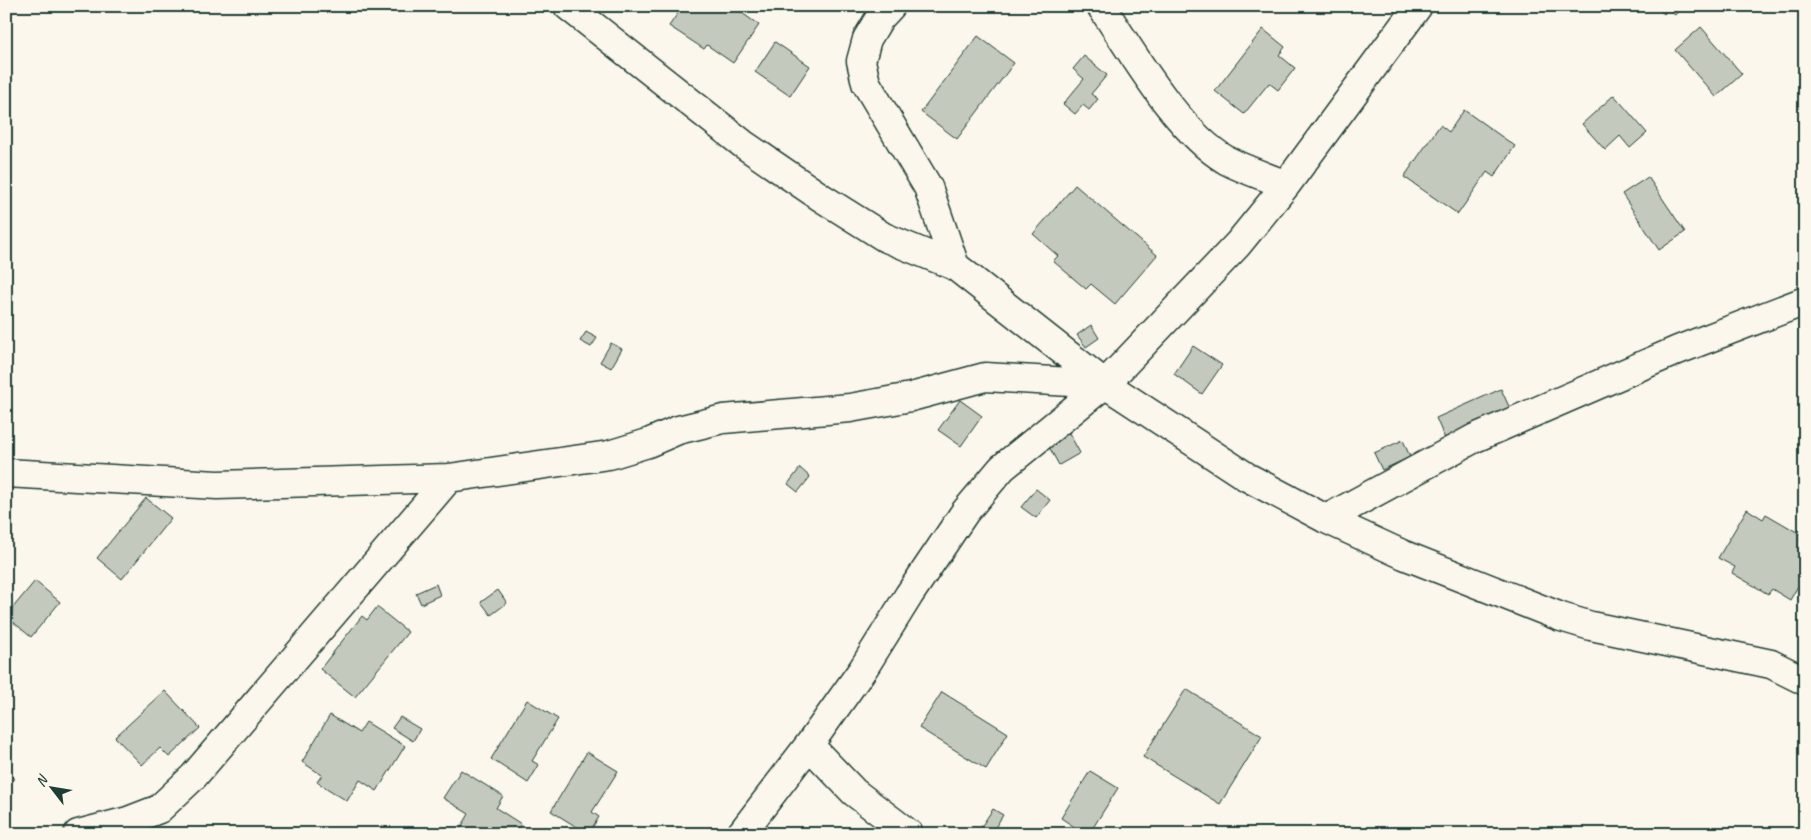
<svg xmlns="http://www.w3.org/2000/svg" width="1811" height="840" font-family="Caveat,sans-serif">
	<rect width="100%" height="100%" fill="#fbf7ec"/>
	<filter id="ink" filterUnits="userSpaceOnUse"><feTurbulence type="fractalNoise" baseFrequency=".02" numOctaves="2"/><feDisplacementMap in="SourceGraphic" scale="10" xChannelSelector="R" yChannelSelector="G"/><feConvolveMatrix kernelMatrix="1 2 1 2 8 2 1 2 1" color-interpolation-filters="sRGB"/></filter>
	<g filter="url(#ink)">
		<path fill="#c4c9be" stroke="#1f3d34" d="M683,6H732L759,25L733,63L707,45L704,49L669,26Z
			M1655,6H1682L1675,15L1668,9L1664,14Z
			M1701,27L1742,74L1716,97L1675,50Z
			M1263,29L1285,47L1279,55L1295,68L1278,90L1269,83L1244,114L1215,91Z
			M978,36L1014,63L957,139L921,112Z
			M775,42L810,66L790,96L755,72Z
			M1084,56L1107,75L1091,94L1098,99L1089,110L1083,105L1075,114L1063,104L1084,79L1073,69Z
			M1614,95L1647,133L1630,148L1620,136L1605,150L1582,124Z
			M1464,110L1515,146L1494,177L1487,172L1458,214L1404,177L1440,125L1449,132Z
			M1648,177L1685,232L1659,250L1622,194Z
			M1075,185L1157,255L1115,304L1091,284L1086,289L1053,261L1058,256L1033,234Z
			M1091,325L1099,338L1086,347L1077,335Z
			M586,332L597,338L591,347L580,341Z
			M611,343L622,349L611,368L600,362Z
			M1193,346L1222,365L1202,394L1174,374Z
			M1501,389L1511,411L1446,441L1436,418Z
			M960,400L982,416L961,446L938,430Z
			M1069,433L1080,453L1059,465L1048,445Z
			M1403,440L1410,457L1382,470L1374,453Z
			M800,468L810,477L798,492L788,484Z
			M1036,489L1050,500L1036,518L1021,507Z
			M146,498L171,518L122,579L97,558Z
			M1747,509L1763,519L1766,514L1802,535L1800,540L1805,543V574L1790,600L1772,589L1768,594L1732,573L1735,567L1718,558Z
			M35,581L60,602L31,637L6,616Z
			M436,584L440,595L421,604L416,593Z
			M498,590L507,603L491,615L481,602Z
			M377,607L408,632L355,697L320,669L362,616L367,620Z
			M1186,689L1262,736L1220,804L1143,757Z
			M165,691L200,728L169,757L160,748L142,765L115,737Z
			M942,692L1008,733L986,769L919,728Z
			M527,700L558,719L532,761L539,765L528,783L491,759Z
			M330,715L359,733L366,722L405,746L377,791L360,780L347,801L317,782L322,775L302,762Z
			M400,717L420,729L413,741L392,728Z
			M587,752L618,771L592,812L599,817L588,834L551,811Z
			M6,769L15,779L6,787Z
			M461,770L503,796L496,808L521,824L514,834H457L469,814L443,798Z
			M1090,771L1118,788L1089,834H1085L1061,818Z
			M993,809L1003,815L991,834L981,827Z"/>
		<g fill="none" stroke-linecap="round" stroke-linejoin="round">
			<defs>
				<path id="minor" d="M568,6L743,144L822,198L884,237L955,266L1105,384L1247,477L1326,519L1404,555L1561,617L1591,626L1771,664L1805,681
					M891,6L879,19L867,39L861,61L866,83L928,187L955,266
					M1101,6C1133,53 1177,131 1226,160C1245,170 1267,177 1286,185
					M6,473L217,485L449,478L609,455L648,443L678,430L723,419L850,408L911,397L985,377L1105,384
					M1326,519L1475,438L1678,350L1805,301
					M809,745L854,792L909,834
					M78,834L128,821L159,809L193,777L449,478
					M741,834L809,745L863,669L909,595L965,512L1002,468L1105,384L1238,244L1286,185L1418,6"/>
			</defs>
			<use href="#minor" stroke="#1f3d34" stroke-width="31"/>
			<use href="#minor" stroke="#fbf7ec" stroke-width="28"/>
		</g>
	</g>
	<rect width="1811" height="840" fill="none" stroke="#fbf7ec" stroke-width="25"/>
	<rect x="12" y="12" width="1786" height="815" fill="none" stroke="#1f3d34" stroke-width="2" filter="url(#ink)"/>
	<g transform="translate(52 788) rotate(301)" stroke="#fbf7ec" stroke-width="4" paint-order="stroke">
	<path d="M0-4L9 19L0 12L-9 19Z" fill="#1f3d34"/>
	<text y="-8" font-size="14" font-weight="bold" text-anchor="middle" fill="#1f3d34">N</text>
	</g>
</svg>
